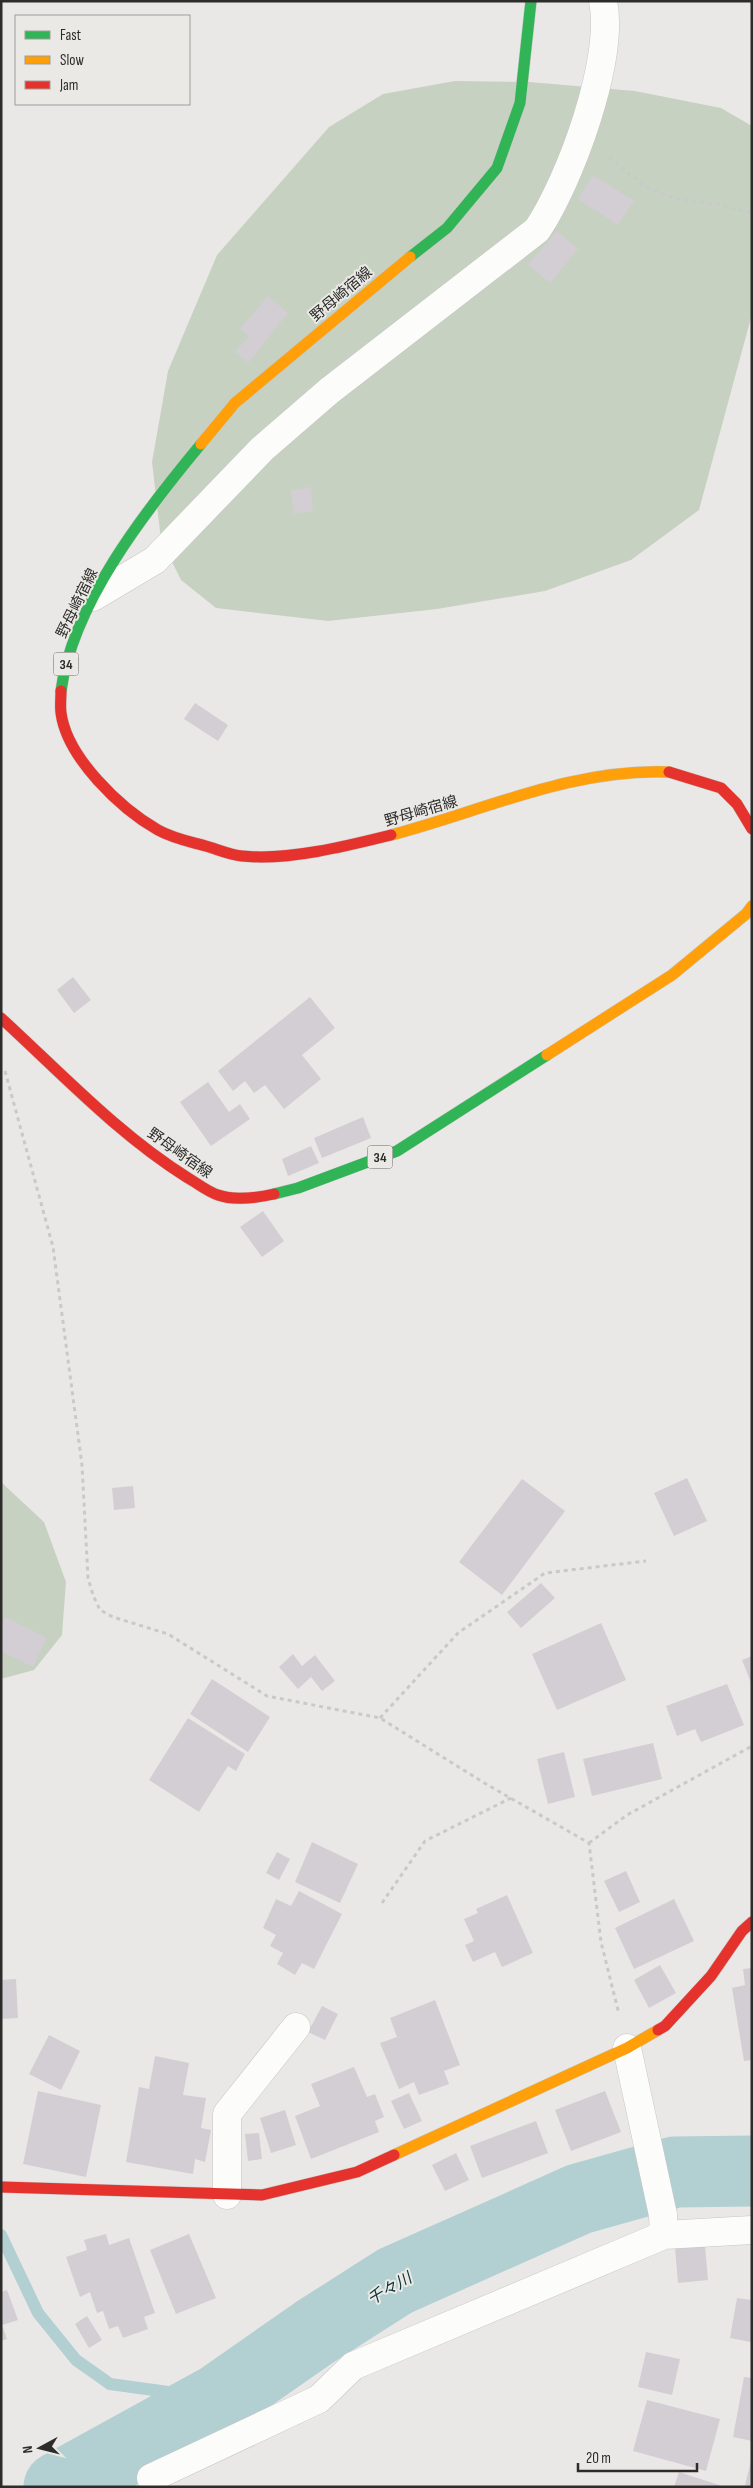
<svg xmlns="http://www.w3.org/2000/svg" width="753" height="2488" font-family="'Sofia Sans Condensed','Noto Sans JP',sans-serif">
	<rect width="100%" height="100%" fill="#eae8e6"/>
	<path fill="#c7d1c2" d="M455,81L529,82L635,91L721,108L752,126V314L699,510L631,560L545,591L437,609L328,621L216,608L181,580L161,540L152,462L168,371L217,255L329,127L383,94Z
		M1,1482L44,1522L66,1582L62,1635L34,1670L1,1679Z"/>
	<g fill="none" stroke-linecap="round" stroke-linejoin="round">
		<path stroke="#b2cfd2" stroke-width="12" d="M1,2235L38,2313L76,2360L110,2384L219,2399"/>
		<path stroke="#b2cfd2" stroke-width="71" d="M59,2487L219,2399L315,2332L395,2281L579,2199L675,2172L752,2171"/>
	</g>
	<path fill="#d2ced3" d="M593,175L634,201L618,225L578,199Z
		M557,231L578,249L550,283L528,265Z
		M268,296L288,313L248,363L235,352L249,336L240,329Z
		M311,487L313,511L294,514L291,490Z
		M195,703L228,725L218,741L184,719Z
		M73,977L91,1000L74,1013L57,990Z
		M310,997L335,1028L302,1055L321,1079L284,1109L265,1085L254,1093L245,1081L233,1091L218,1071Z
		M208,1082L229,1112L240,1104L250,1119L211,1146L180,1102Z
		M363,1117L371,1138L322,1158L314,1138Z
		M311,1146L319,1163L288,1176L282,1159Z
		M263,1211L284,1241L262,1257L240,1227Z
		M687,1478L707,1521L674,1536L654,1493Z
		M522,1479L565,1511L502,1595L459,1562Z
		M133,1486L135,1508L114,1510L112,1488Z
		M541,1583L555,1598L521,1628L507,1612Z
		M5,1617L47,1638L33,1667L1,1651V1625Z
		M601,1623L626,1680L557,1710L532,1654Z
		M293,1654L302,1666L315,1655L335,1681L322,1691L311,1677L298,1689L279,1667Z
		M752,1656V1685L742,1660Z
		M212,1679L270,1717L248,1752L190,1714Z
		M727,1684L744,1725L701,1742L695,1729L677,1736L666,1706Z
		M188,1718L245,1754L236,1771L228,1766L199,1812L149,1780Z
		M653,1743L662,1779L592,1796L583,1759Z
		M564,1752L575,1797L548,1804L537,1759Z
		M312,1842L358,1864L340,1903L295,1882Z
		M277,1852L290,1859L279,1880L266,1873Z
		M626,1871L640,1902L619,1912L604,1881Z
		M299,1891L342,1914L314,1969L302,1963L295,1975L277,1964L283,1953L270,1946L276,1935L263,1928L276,1899L291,1906Z
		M507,1895L533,1953L502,1967L495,1952L473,1962L465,1945L474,1941L464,1919L478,1913L476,1909Z
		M674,1899L694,1941L634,1969L615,1928Z
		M660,1965L676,1993L649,2008L634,1980Z
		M752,1968V2060L744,2061L732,1988L745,1985L743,1969Z
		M16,1979L18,2018L1,2019V1980Z
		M435,2000L460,2065L444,2071L449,2084L419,2095L414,2082L399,2089L380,2043L397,2037L390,2018Z
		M322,2006L338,2014L325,2040L308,2032Z
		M49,2035L80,2051L61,2090L29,2074Z
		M155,2056L189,2063L183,2095L206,2098L201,2128L211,2130L205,2162L195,2159L193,2174L126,2162L139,2087L149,2089Z
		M354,2067L367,2097L375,2094L384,2117L375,2121L379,2132L311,2159L295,2116L320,2106L311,2084Z
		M38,2091L101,2105L86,2177L23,2164Z
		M605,2091L621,2132L571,2151L555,2110Z
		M409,2093L422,2121L404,2129L391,2101Z
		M285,2110L296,2145L271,2153L260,2118Z
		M536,2121L548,2153L482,2178L470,2146Z
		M259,2133L262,2159L248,2161L245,2134Z
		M456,2153L469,2180L445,2191L432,2165Z
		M106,2234L109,2245L129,2238L155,2313L144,2317L148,2329L123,2338L118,2326L109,2329L103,2311L97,2313L90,2292L80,2297L66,2257L87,2250L84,2240Z
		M189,2234L216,2298L176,2314L150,2250Z
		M705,2246L708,2280L678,2283L675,2248Z
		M7,2290L18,2320L2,2325L7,2339L1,2341V2292Z
		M737,2298L752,2300L751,2342L730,2338Z
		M87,2316L102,2340L89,2348L75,2324Z
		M646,2352L680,2359L672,2395L638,2387Z
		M744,2377L752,2378V2441L733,2437Z
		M647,2400L720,2419L706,2471L633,2451Z
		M751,2461L752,2462V2487L745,2485Z
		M679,2472L722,2486V2487H674Z"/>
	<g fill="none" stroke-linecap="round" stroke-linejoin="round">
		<defs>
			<path id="street" d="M93,597L155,560L262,449L329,391L537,230C570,181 615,59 603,1
				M627,2048L663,2215L664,2235L752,2230
				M227,2195V2114L296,2027
				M151,2478L319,2399L353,2366L664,2235"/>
			<path id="fast" d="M410,257L447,228L497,168L520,103L531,1
				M61,691C72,604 147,509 201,444
				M274,1194L298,1188L397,1151L547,1055"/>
			<path id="slow" d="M201,444L235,403L410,257
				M391,835C483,811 572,768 669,772
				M547,1055L672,975L746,914L752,906
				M394,2155L627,2048L658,2030"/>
			<path id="jam" d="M61,691C61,698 60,706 61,713C67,758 121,809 158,830C174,839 192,842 209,847C219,850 231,855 242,856C287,861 347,846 391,835
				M669,772L721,788L737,804L752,829
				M1,1018C61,1073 119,1135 188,1178C197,1183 208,1192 218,1195C235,1201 256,1198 274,1194
				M658,2030L665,2026L711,1976L742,1931L752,1922
				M1,2187L262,2195L357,2172L394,2155"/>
		</defs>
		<use href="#street" stroke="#c7c6c4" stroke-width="29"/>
		<use href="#fast" stroke="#c7c6c4" stroke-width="12"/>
		<use href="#slow" stroke="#c7c6c4" stroke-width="12"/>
		<use href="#jam" stroke="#c7c6c4" stroke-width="12"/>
		<path stroke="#c9c9c8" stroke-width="3" stroke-dasharray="4 4" stroke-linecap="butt" d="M609,157L644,186L673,198L714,204L752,213
			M5,1071L53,1247L82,1465L88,1578L93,1595L100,1610L113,1617L168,1634L267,1696L380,1718L486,1784L589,1843L601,1942L619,2014
			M380,1718L458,1633L545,1573L646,1561
			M589,1843L627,1815L752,1746
			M382,1903L425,1841L511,1798"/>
		<use href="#street" stroke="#fcfcfb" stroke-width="28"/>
		<use href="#fast" stroke="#30b455" stroke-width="11"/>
		<use href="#slow" stroke="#ff9f0a" stroke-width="11"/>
		<use href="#jam" stroke="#e5322d" stroke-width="11"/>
	</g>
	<g text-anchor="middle" stroke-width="4" stroke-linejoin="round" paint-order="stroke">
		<g fill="#ebe9e5" stroke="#656562" stroke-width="1">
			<rect x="53.5" y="652.5" width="25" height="23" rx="4"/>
			<rect x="367.5" y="1145.5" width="25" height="23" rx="4"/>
		</g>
		<g font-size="14" font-weight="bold" fill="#2c2c2a">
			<text x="66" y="669">34</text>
			<text x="380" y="1162">34</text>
		</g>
		<g font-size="15" fill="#2c2c2a" stroke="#ebe9e5">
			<text transform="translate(341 294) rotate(-40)" y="5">野母崎宿線</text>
			<text transform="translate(77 603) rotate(-64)" y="5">野母崎宿線</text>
			<text transform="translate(421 811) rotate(-16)" y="5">野母崎宿線</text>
			<text transform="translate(180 1153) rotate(35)" y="5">野母崎宿線</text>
		</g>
		<g font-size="16" font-style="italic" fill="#0a3439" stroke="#ebe9e5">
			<text transform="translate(389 2288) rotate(-30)" y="6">千々川</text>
		</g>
	</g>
	<rect width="753" height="2488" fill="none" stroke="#2c2c2a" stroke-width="5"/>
	<rect x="15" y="15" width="175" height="90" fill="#ebe9e5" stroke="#9f9d9a"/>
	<rect x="25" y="31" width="25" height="8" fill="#30b455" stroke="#9f9d9a"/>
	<text x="60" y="40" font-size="15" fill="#2c2c2a">Fast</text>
	<rect x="25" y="56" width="25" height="8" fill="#ff9f0a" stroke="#9f9d9a"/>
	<text x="60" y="65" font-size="15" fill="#2c2c2a">Slow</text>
	<rect x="25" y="81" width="25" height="8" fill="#e5322d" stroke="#9f9d9a"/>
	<text x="60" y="90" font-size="15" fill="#2c2c2a">Jam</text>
	<g transform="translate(40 2448) rotate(263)" stroke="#ebe9e5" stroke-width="4" paint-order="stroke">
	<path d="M0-4L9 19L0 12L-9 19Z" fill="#2c2c2a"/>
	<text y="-8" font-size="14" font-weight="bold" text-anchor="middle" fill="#2c2c2a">N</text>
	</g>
	<path d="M578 2463v8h119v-8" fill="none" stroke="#2c2c2a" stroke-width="2.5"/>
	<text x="586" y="2463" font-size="15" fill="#2c2c2a" stroke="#ebe9e5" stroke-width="4" paint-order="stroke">20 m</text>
</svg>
